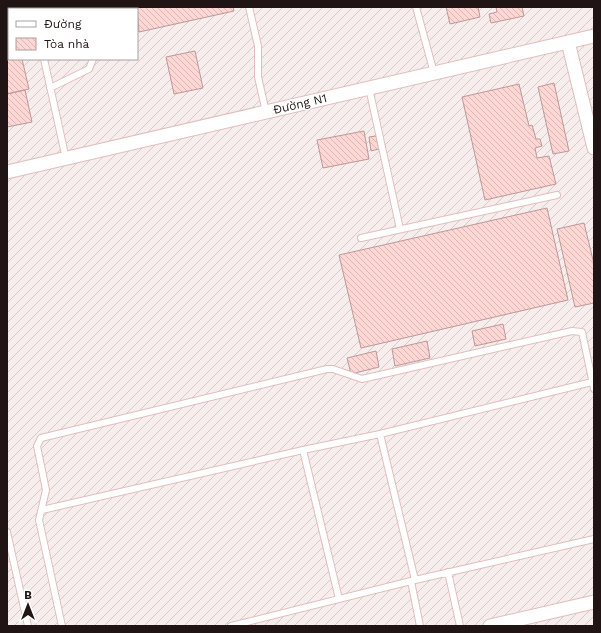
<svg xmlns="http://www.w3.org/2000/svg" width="601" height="633" font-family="'Work Sans',sans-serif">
	<defs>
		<pattern id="industrial-furrows" width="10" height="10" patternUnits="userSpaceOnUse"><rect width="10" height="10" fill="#f7eded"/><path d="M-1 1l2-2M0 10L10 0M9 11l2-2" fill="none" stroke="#d3caca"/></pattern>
		<pattern id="building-back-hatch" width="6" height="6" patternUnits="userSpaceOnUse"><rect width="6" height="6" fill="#fed6d4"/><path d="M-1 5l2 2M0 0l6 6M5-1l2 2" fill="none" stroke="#d9b7b5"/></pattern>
	</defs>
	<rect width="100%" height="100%" fill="#fafafa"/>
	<path fill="url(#industrial-furrows)" fill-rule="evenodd" d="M7,7H594V626H7ZM9,9H137V59H9Z"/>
	<path fill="url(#building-back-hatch)" stroke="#bb9998" d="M7,7H10L11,9H9V59H22L29,89L7,94Z
		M39,7H71V9H40Z
		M133,7H233L234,11L139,32L137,9H134Z
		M446,7H478L480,17L450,24Z
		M496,7H522L524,16L491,23L489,14L497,12Z
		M195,51L203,88L174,94L166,57Z
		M554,83L569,151L553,154L538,87Z
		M519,84L529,126L532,125L536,139H540L542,146L535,148L537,158L549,156L556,184L485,200L462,97Z
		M25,90L32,122L7,127V94Z
		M364,131L369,159L323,168L317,140Z
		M376,136L379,149L371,151L369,137Z
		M547,208L568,300L361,348L339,255Z
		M584,223L594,264V303L575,307L557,229Z
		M503,324L506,339L475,346L472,331Z
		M427,341L430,358L395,366L392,349Z
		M376,351L379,367L351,374L347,358Z"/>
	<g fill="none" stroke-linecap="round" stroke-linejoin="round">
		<defs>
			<path id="service" d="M32,7V9
				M92,7V9
				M249,7L258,46V77L266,112
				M416,7L434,73
				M44,59L66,159
				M50,88L89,69L93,59
				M369,88L400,229
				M361,238L557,195
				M303,450L339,599
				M42,510L303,450L380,434L592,382
				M7,532L28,626
				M448,572L460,626
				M415,580L594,539
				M411,581L420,626
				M62,626L39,520L46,490L37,446L41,438L327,369H333L362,379L572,331L582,332L594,389
				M231,626L415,580L380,434"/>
			<path id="minor" d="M568,42L594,148
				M7,172L594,36
				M490,626L594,602"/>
		</defs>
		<use href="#service" stroke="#e1bebc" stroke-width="8"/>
		<use href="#minor" stroke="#e1bebc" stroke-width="15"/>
		<use href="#service" stroke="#fff" stroke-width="6"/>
		<use href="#minor" stroke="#fff" stroke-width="13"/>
	</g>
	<g text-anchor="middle" stroke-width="3" stroke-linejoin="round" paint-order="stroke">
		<g font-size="12" fill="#211414" stroke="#fff">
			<text transform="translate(300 104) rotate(-13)" y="4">Đường N1</text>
		</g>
	</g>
	<rect width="601" height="633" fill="none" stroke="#211414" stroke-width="16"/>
	<rect x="8" y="8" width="130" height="52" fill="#ffffff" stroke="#a6a1a1"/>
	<rect x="16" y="21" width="20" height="6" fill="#ffffff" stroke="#a6a1a1"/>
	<text x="44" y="28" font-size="12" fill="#211414">Đường</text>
	<rect x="16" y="38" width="20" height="12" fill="url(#building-back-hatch)" stroke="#a6a1a1"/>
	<text x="44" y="48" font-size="12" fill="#211414">Tòa nhà</text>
	<g transform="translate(28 605)" stroke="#ffffff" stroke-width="3" paint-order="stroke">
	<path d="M0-3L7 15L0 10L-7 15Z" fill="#211414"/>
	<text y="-6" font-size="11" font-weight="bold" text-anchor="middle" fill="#211414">B</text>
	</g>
</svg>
